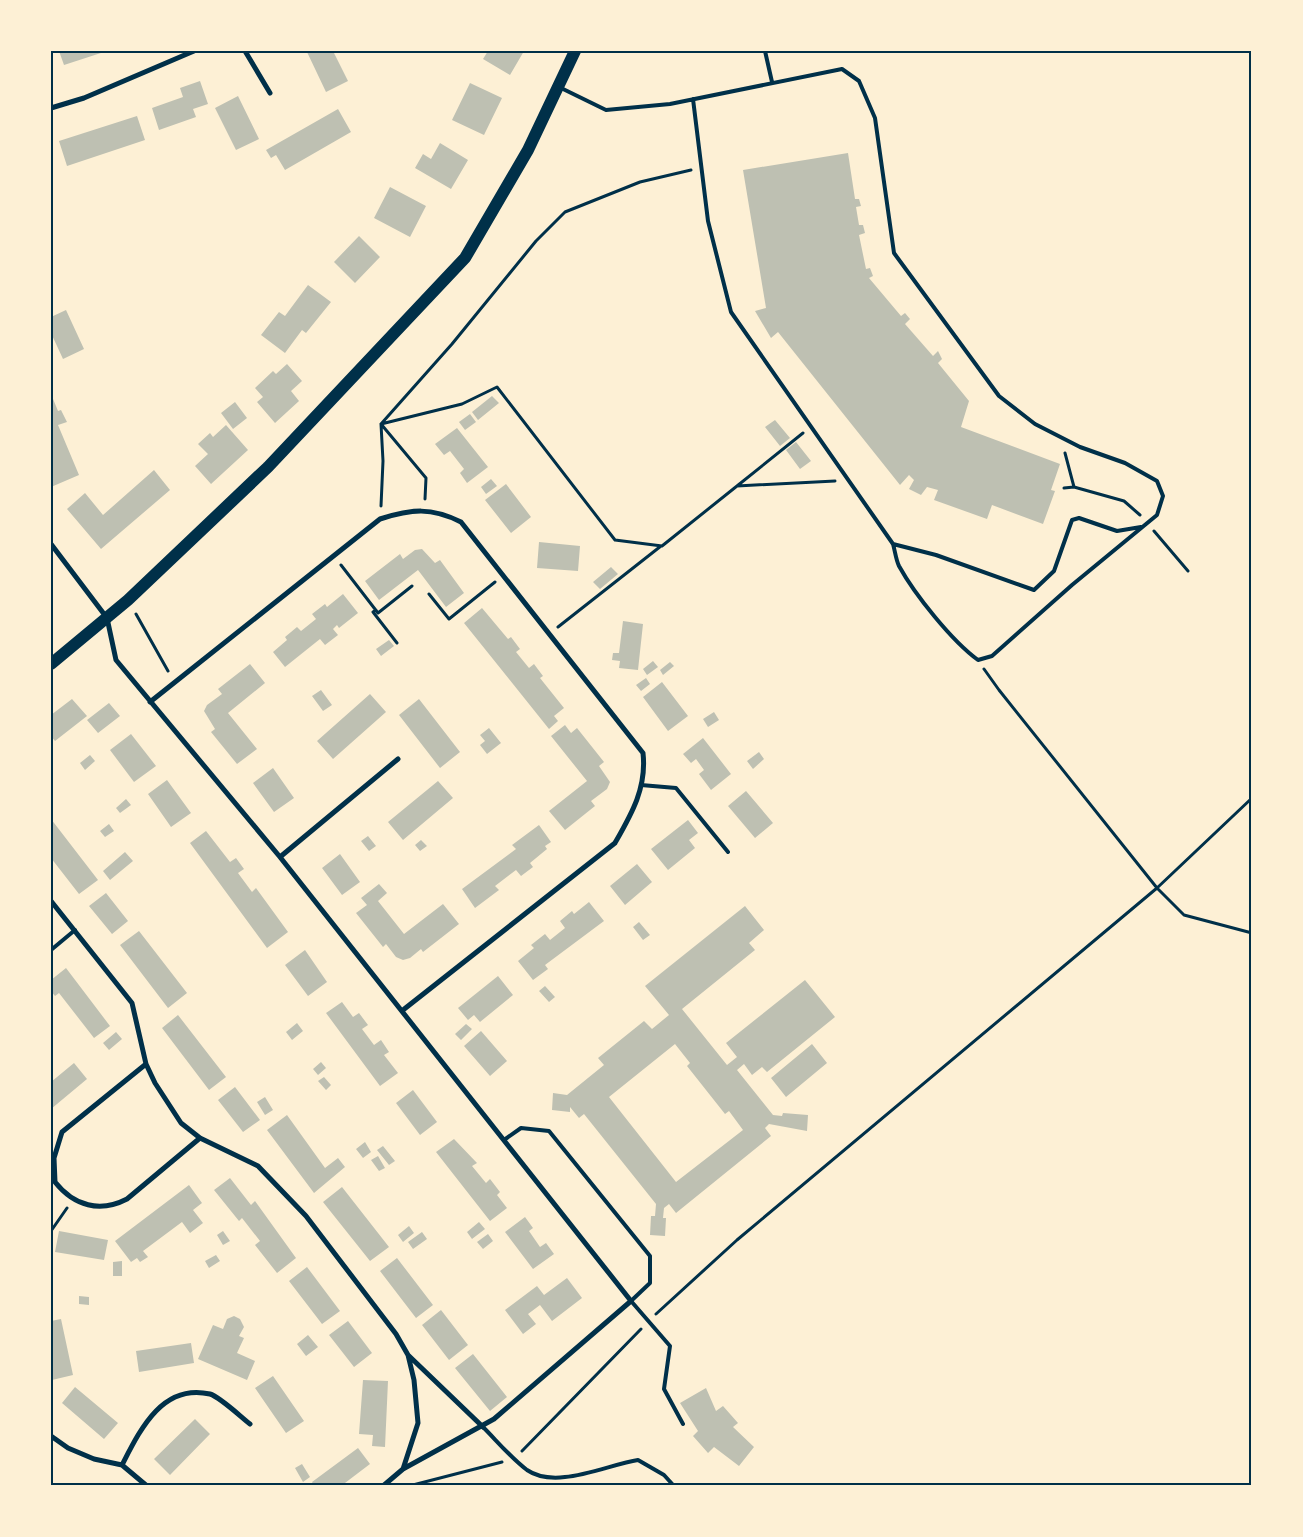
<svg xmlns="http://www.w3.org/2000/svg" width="1303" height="1537" font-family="Karla,sans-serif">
	<rect width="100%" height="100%" fill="#fdf0d5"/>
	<path fill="#bec0b2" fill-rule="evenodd" d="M59,51H104V52L64,65Z
		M309,51H333L348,81L326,92L307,52Z
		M488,51H524L510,75L483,59Z
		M200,81L208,104L193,109L196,117L159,130L152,108L183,97L180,88Z
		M470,83L502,98L484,135L452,120Z
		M238,96L259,139L236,150L215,108Z
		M338,109L351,132L285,170L276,155L271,158L266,150Z
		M137,116L145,140L67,166L59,141Z
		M440,143L468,160L451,189L415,168L423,154L431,159Z
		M848,153L855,199H859L861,206L856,207L859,225H863L865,233L859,235L866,269L870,268L873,276L869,278L901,316L905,313L910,319L905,324L933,356L938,351L942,359L938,363L969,401L961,427L1060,464L1051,490L1055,491L1043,524L992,505L987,519L934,500L938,490L927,487L921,495L909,489L914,480L909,475L900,485L778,332L771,338L755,311L766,308L743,170Z
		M390,187L426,206L410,237L374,218Z
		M359,236L380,257L355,283L334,262Z
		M308,285L331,302L306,333L302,330L285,353L261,335L279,312L285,316Z
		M66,310L84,349L63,359L51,333V317Z
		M287,364L302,381L291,391L299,401L275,423L257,402L263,397L255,388L273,371L276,374Z
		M51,394L58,411L61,410L67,422L58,425L79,475L51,487Z
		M492,396L499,403L478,420L472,412Z
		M235,402L247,418L233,429L221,413Z
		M470,414L476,422L465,430L459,422Z
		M775,420L790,438L780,446L765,427Z
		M226,425L248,450L211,484L195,466L208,454L198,444L210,433L213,437Z
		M457,428L488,467L467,483L460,473L464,469L450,451L444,455L435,444Z
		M796,442L811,461L800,469L786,450Z
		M154,470L170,490L101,549L67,509L85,493L103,515Z
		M491,479L497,486L486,494L481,487Z
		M506,484L531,517L511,533L485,500Z
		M539,542L580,546L578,571L537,568Z
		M422,549L435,563L440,560L464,593L446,607L418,570L379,600L365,581L400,554L403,559L415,550Z
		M611,567L618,574L600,589L593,582Z
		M343,594L358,613L339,628L337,625L333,629L338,635L325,645L320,639L285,667L273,652L287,640L285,637L297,627L301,631L316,619L312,614L325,604L327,607Z
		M482,608L508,639L511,637L520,649L516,652L529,668L534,664L543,676L540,678L564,708L554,716L558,721L549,729L464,623Z
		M623,621L643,624L638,670L619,668L620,661L612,660L613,653H619Z
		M389,640L394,646L381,656L376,649Z
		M653,661L658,667L647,675L643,669Z
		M670,662L674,666L663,675L660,670Z
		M250,664L265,683L228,713L257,749L237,764L211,732L215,729L204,711L207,705L222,694L218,689Z
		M646,678L650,684L641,691L636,685Z
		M662,682L688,716L668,731L643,697Z
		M321,690L332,705L323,711L312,696Z
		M370,694L386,712L333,759L317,741Z
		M72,699L87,716L55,741L51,736V715Z
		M419,699L460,752L440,768L399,715Z
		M109,703L120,716L98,733L87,720Z
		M714,712L719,720L708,727L703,719Z
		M565,725L571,733L577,728L604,762L599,766L610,782L607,789L591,801L595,806L565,830L549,811L587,781L551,736Z
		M489,728L501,743L487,754L480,745L485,741L480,735Z
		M131,734L156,766L134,782L110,750Z
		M703,738L731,774L711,790L699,774L704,770L696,759L691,763L683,754Z
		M759,752L764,759L753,769L747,761Z
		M90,755L95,761L85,770L80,763Z
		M273,768L294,798L274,812L253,783Z
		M167,780L191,813L171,827L148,794Z
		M438,781L453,798L403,840L388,822Z
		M746,791L773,823L755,838L728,806Z
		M126,799L131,805L120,813L116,808Z
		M51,819L98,880L79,894L51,858Z
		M688,820L698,833L689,840L695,848L668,870L651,849Z
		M109,824L114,831L105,837L100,831Z
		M539,825L551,842L545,846L547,849L530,863L533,867L521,876L516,870L495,886L499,890L475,908L462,889L516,849L512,845Z
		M206,831L230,862L236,858L244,869L238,873L252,892L256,888L288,932L267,948L190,843Z
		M368,836L376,846L369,851L361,841Z
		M421,840L427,846L420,851L415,845Z
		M125,852L133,861L110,880L103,871Z
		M340,854L360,882L342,895L322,868Z
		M637,864L652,882L625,905L610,886Z
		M379,884L387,893L378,901L404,934L443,904L459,924L423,952L421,949L410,958L403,960L396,957L386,944L383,947L356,913L367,905L361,898Z
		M106,893L128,921L112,934L89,906Z
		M589,902L604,921L545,965L548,969L533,980L518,961L534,948L531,945L545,934L550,940L565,928L560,921L572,911L574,914Z
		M745,906L764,930L749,943L755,950L682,1009L727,1065L737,1057L726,1043L805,980L835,1017L767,1072L762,1067L752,1075L744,1064L737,1070L773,1115L782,1116L783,1113L808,1115L807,1131L769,1124L765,1128L771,1136L676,1213L669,1204L664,1208L663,1218H666L665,1236L650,1235L651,1216H655L656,1204L584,1114L579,1118L570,1107V1112L552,1110L553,1093L567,1095L604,1065L598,1058L644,1021L652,1029L669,1015L645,986ZM675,1044L690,1063L687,1066L725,1114L729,1111L743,1130L676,1182L609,1097Z
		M639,922L650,935L643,940L633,927Z
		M139,931L187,993L168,1008L120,945Z
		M305,950L327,982L308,996L285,965Z
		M66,968L110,1026L94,1038L59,993L55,996L51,991V980Z
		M498,976L513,995L480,1022L474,1015L468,1020L458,1008Z
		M545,986L555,997L549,1002L539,991Z
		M342,1002L353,1017L359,1013L368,1025L362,1029L374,1045L381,1040L389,1052L384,1055L398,1073L380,1086L326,1013Z
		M178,1015L226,1077L209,1090L162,1028Z
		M297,1023L303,1031L292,1040L286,1032Z
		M466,1024L472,1029L461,1040L455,1034Z
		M481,1031L507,1061L490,1076L464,1046Z
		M116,1032L122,1039L109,1050L103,1043Z
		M812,1044L827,1063L786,1097L771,1078Z
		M321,1062L326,1068L318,1075L313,1069Z
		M74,1063L87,1079L51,1109V1082Z
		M324,1077L331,1085L326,1090L318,1081Z
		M235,1087L260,1120L243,1132L218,1100Z
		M413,1090L437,1122L420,1135L396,1103Z
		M265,1097L273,1110L265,1115L257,1102Z
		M287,1115L325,1168L338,1158L345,1167L314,1193L267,1130Z
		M454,1139L477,1163L472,1166L486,1183L490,1179L500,1192L497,1195L507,1208L490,1221L436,1152Z
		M365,1142L371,1152L363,1158L356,1149Z
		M383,1146L395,1161L389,1165L377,1150Z
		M378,1156L385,1168L379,1171L371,1160Z
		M230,1178L251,1205L255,1201L296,1258L277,1273L255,1245L260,1241L242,1218L239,1221L214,1190Z
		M189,1185L202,1203L193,1210L203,1223L190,1233L182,1222L143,1251L148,1257L140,1262L137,1258L131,1262L115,1241Z
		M342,1187L389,1247L370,1261L323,1202Z
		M525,1217L533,1228L529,1231L540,1247L546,1243L554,1254L533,1269L505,1232Z
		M479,1222L485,1229L472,1239L467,1232Z
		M409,1226L414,1233L403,1242L398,1235Z
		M59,1231L108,1240L104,1260L55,1252Z
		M223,1231L230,1241L223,1245L217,1235Z
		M422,1232L427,1239L413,1249L408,1242Z
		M488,1234L493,1241L483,1249L477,1242Z
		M216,1255L220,1261L209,1268L205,1261Z
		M397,1258L433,1305L416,1318L380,1271Z
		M122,1261V1276H113V1262Z
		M307,1267L340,1311L322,1324L289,1281Z
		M567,1278L582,1298L552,1321L540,1305L528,1314L536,1324L523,1334L505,1310L537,1286L544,1295Z
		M79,1296L89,1297V1305L79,1304Z
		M441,1310L468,1345L449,1360L422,1325Z
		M234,1316L240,1319L244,1327L239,1336L244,1338L237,1353L255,1361L247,1380L198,1359L213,1325L223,1329L227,1319Z
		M61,1319L73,1375L52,1380L51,1321Z
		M348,1321L372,1353L354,1367L329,1335Z
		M308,1335L318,1347L306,1356L297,1344Z
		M191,1343L194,1363L139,1372L136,1351Z
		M473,1354L507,1397L490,1411L455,1368Z
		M273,1376L304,1421L286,1433L255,1388Z
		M363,1380L388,1381L385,1447L372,1446L373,1435L359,1434Z
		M75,1387L118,1423L104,1439L62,1403Z
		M706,1388L716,1411L723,1406L738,1423L733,1427L754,1447L739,1466L714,1447L708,1453L693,1436L698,1431L680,1403Z
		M195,1419L210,1434L170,1475L154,1459Z
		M358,1448L370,1464L341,1486H314L312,1482Z
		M302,1464L310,1477L303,1482L295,1468Z"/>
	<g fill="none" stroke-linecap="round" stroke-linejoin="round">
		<path stroke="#003049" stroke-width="3" d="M1065,453L1074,487L1124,501L1140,515
			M737,486L803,433
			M1064,488L1074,487
			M425,499L426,478L381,424L462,404L497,387L615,540L662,546L737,486L835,481
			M381,506L383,461L381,424L452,344L536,241L565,212L640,182L691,170
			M1154,531L1188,571
			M341,565L378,613L412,586
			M429,594L449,619L495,582
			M376,610L373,612L397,643
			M136,614L168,671
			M558,627L661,546
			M1252,798L1157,888L1184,915L1252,933
			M51,1231L67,1208
			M656,1314L737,1240L1157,888L999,690L984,669
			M522,1451L641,1329
			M409,1486L502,1462"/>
		<path stroke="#003049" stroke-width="4" d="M765,51L772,82
			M561,88L606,110L670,104L842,69L859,81L875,118L894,253L999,396L1035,424L1080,447L1125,463L1157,481L1163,496L1157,515L1072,585L992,656L978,660C952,641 915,595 899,566C896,560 895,551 893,544L731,312L708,221L693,99
			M893,544L936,555L1034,590L1054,571L1072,520L1079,518L1117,531L1141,527
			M641,785L676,788L728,852
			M51,950L75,930
			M504,1140L521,1128L549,1131L650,1256V1283L631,1301L670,1346L664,1389L683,1424
			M483,1427C497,1441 511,1458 527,1470C556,1490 606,1465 638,1460L664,1475L674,1486"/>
		<path stroke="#003049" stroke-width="5" d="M245,51L270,93
			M51,108L84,98L194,51
			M51,544L107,618L116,660L280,857L631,1301L494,1419L403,1469L383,1486
			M150,702L380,519C412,509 431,507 461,522L643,753C647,788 631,815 615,843L403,1010
			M280,857L398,759
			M51,901L132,1003L146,1064L155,1083L181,1123L200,1138L258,1166L306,1216L396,1334L408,1355L483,1427
			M146,1064L62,1132L54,1158L55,1182C74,1206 100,1213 127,1199L200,1138
			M51,1436L68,1448L94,1459L122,1465L147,1486
			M122,1465C140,1430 162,1383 210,1394C220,1397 241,1417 250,1424
			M403,1469L418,1423L414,1380L408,1355"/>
		<path stroke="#003049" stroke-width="12" d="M51,664L128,600L268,467L465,258L528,150L575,51"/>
	</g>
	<rect width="1303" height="1537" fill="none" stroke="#fdf0d5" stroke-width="105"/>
	<rect x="52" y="52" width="1198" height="1432" fill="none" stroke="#003049" stroke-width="2"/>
</svg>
